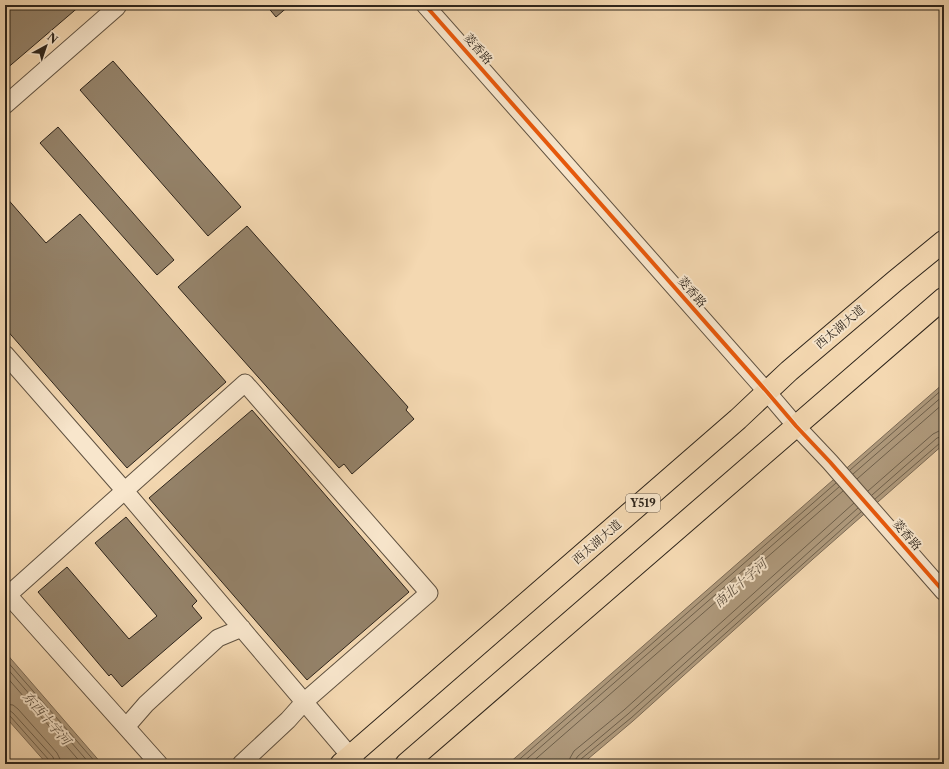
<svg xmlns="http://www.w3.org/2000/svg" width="949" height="769" font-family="'Libre Caslon Text','Noto Serif SC',serif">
	<rect width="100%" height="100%" fill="#f4d8b1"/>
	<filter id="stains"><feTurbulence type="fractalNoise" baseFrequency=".005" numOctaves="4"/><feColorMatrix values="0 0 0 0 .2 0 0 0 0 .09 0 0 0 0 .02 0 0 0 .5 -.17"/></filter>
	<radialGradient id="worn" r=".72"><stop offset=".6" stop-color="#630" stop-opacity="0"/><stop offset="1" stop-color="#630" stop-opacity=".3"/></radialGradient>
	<path fill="#b09b7e" stroke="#7c6b56" d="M944,383V444L813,559L633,721L582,764H508Z
		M5,652L102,764H47L9,721L5,717Z"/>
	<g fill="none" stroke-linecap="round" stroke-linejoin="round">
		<path stroke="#6e604c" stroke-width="1" d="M850,470L944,388
			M853,474L944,395
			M857,479L944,403
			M868,491L933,434L939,431L944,430
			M872,495L937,438L944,436
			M875,499L940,443L944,441
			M5,659L97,764
			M5,666L90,764
			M5,675L82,764
			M5,704L13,705L18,709L57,753L60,759L61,764
			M5,710H9L13,713L53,757L55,764
			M5,715L10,716L49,760L50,764
			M514,764L836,483
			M521,764L839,487
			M530,764L843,491
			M569,764L570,758L574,751L624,710L854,503
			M575,764V760L578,756L628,714L858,508
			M580,764L581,759L631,718L861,512"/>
	</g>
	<path fill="#948269" stroke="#2d241b" d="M5,5H81L5,70Z
		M266,5H290L276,17Z
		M113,61L241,207L208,236L80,90Z
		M58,127L174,260L157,275L40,143Z
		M5,196L46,243L80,214L226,382L127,468L5,328Z
		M247,226L408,407L406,410L414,419L352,474L344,464L339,468L178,287Z
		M252,410L409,592L307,680L149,498Z
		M126,517L197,601L192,606L202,618L122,687L111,674L109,676L38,592L67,567L129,639L157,616L95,543Z"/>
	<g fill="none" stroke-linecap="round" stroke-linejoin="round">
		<defs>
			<path id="minor" d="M425,5L767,392L796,426L830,462L944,592
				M5,105L117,7L115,5
				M5,354L125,491L357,764
				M126,727L146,704L218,638L242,628
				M159,764L8,595L245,383L429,593L305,701L288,720L241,764"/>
			<path id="major" d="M341,764L738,419L789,371L895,281L944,241
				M406,764L944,298"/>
		</defs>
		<use href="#minor" stroke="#5f5140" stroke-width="19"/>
		<use href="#major" stroke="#2d241b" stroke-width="23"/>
		<use href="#minor" stroke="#f8e6cc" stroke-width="17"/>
		<use href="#major" stroke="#f4d8b1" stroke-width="21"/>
		<defs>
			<path id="cycleway" d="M425,5L767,392L796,426L830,462L944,592"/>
		</defs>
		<use href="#cycleway" stroke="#f8e6cc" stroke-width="6"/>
		<use href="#cycleway" stroke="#e8590c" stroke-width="4"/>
	</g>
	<g text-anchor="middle" stroke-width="4" stroke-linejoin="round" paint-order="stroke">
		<rect fill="#f8e6cc" stroke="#6a5e50" stroke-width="1" x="626" y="494" width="34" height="18" rx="3"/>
		<g font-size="11" font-weight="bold" fill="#2d241b">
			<text x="643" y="507">Y519</text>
		</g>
		<g font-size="12" fill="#2d241b" stroke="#f8e6cc">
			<text transform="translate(478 49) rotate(49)" y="4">菱香路</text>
			<text transform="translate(692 292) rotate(49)" y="4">菱香路</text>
			<text transform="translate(840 327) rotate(-40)" y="4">西太湖大道</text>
			<text transform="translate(907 535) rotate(49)" y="4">菱香路</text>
			<text transform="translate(597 542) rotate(-41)" y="4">西太湖大道</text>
		</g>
		<g font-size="13" font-style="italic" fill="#5b4e3e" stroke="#f8e6cc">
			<text transform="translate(740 583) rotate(-41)" y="5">南北十字河</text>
			<text transform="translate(47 718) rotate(49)" y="5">东西十字河</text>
		</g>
	</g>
	<rect width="949" height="769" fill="none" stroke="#f4d8b1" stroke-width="20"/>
	<rect x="6" y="6" width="937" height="757" fill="none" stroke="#2d241b" stroke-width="2"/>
	<rect x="10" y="10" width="929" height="749" fill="none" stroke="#2d241b"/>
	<g transform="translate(46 46) rotate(40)" stroke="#f8e6cc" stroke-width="3" paint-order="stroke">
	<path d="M0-3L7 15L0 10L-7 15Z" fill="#2d241b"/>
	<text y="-6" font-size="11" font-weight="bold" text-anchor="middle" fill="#2d241b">N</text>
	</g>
	<rect width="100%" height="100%" filter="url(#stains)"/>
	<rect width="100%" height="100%" fill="url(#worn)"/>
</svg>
